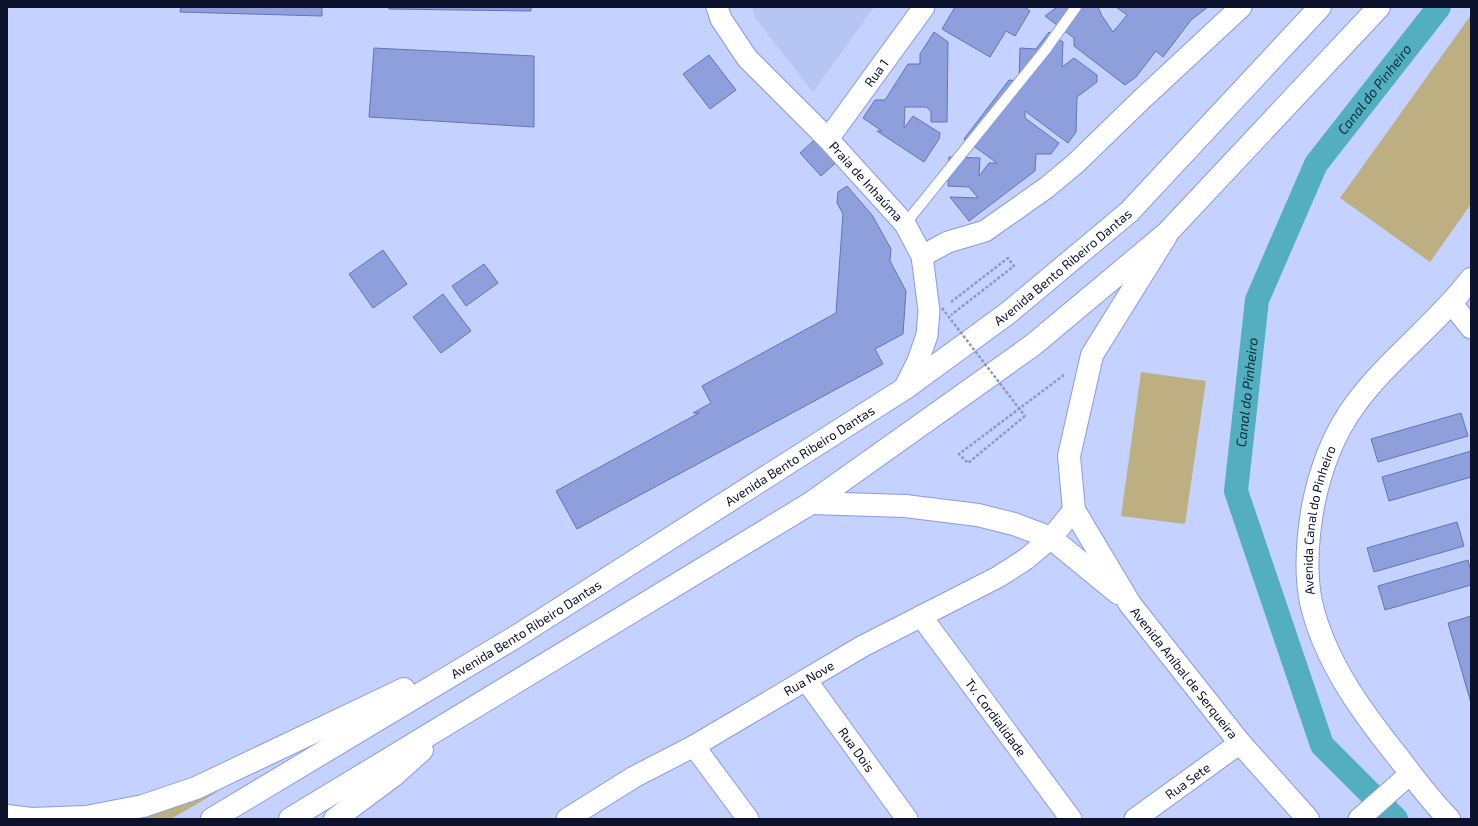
<svg xmlns="http://www.w3.org/2000/svg" width="1478" height="826" font-family="'Exo 2',sans-serif">
	<rect width="100%" height="100%" fill="#c5d2ff"/>
	<path fill="#b7c5f5" d="M752,7H874L813,92L755,18Z"/>
	<path fill="#bdaf82" d="M1471,15V204L1430,262L1340,198Z
		M1141,372L1206,381L1185,524L1121,516Z
		M219,791L171,819H136L145,817Z"/>
	<g fill="none" stroke-linecap="round" stroke-linejoin="round">
		<g stroke="#53aec0" stroke-width="24">
			<path id="s1" d="M1374,797L1322,745L1236,491L1257,300L1316,164L1439,7"/>
			<path d="M1381,804L1396,819"/>
		</g>
	</g>
	<path fill="#8f9fdc" stroke="#6273b7" d="M181,7H322V16L180,12Z
		M389,7H531V11L389,9Z
		M955,7H1025L1030,11L1015,36L1006,31L990,57L942,29Z
		M1057,7H1098L1102,16L1113,32L1127,15L1116,7H1208L1191,20L1163,57L1156,51L1136,77L1125,85L1074,46V38L1045,16Z
		M934,32L948,42L947,122H931V111L926,107H905L904,128L913,116L940,133L939,139L924,162L877,131H882L863,118L875,100H885L908,64H920V54Z
		M1049,32L1063,42L1062,67L1074,58L1097,75V82L1077,97L1076,132L1068,143L1025,111V118L1059,143L1051,154H1036L1035,171L969,221L950,197L978,198L969,187L948,186L949,157L980,158L979,176L989,163H997L964,139L1009,80L1019,81L1020,48L1036,49Z
		M374,48L534,56V127L369,117Z
		M709,55L736,90L710,109L683,74Z
		M821,134L842,157L821,176L800,153Z
		M847,186L872,215L891,249L890,261L906,291L903,334L875,349L883,364L577,529L556,491L699,413H693L711,403L702,386L836,313L843,214L837,203L838,192Z
		M383,250L407,284L373,308L349,274Z
		M484,264L498,283L466,306L452,286Z
		M443,294L471,331L441,353L413,317Z
		M1461,413L1468,436L1378,462L1371,439Z
		M1471,451V477L1389,501L1382,477Z
		M1457,522L1464,546L1374,572L1367,548Z
		M1468,560L1471,572V585L1385,610L1378,586Z
		M1471,616V703L1448,623Z"/>
	<g fill="none" stroke-linecap="round" stroke-linejoin="round">
		<defs>
			<path id="lane" d="M905,224L1046,49L1076,7"/>
			<g id="street">
				<path id="s2" d="M717,7L721,19L747,58L828,139L905,224L922,256L929,311L927,335L918,361L904,389"/>
				<path id="s3" d="M828,139L924,7"/>
				<path d="M922,256L948,242L985,231L1046,188L1075,164L1141,100L1241,7"/>
				<path d="M1452,304L1471,328"/>
				<path id="s4" d="M921,616L1071,819"/>
				<path id="s5" d="M806,680L907,819"/>
				<path d="M694,746L748,819"/>
				<path id="s6" d="M567,819L634,777L694,746L863,646L998,577L1026,559L1051,538L1074,510"/>
				<path id="s7" d="M1135,819L1240,743"/>
				<path d="M1359,819L1410,774"/>
			</g>
			<g id="secondary">
				<path id="s8" d="M1166,236L1092,355L1069,456L1074,510L1130,604L1240,743L1308,819"/>
				<path d="M811,503L905,506L978,515L1014,524L1051,538L1118,593"/>
				<path id="s9" d="M1449,819C1430,800 1414,778 1398,757C1361,711 1324,660 1311,602C1305,573 1308,535 1313,506C1320,471 1333,435 1354,406C1388,359 1436,325 1471,279"/>
			</g>
			<g id="highway">
				<path d="M7,816L31,819L86,817L143,806L196,788L404,689"/>
				<path id="s10" d="M212,819L517,636L904,389L1008,313L1129,212L1320,7"/>
				<path d="M290,819L811,503L1033,345L1167,233L1379,7"/>
				<path d="M335,819L393,776L422,750"/>
			</g>
		</defs>
		<use href="#lane" stroke="#889be2" stroke-width="12"/>
		<use href="#street" stroke="#889be2" stroke-width="23"/>
		<use href="#secondary" stroke="#889be2" stroke-width="24"/>
		<use href="#highway" stroke="#889be2" stroke-width="24"/>
		<path stroke="#8d97bf" stroke-width="2.5" stroke-dasharray="3 2" stroke-linecap="butt" d="M951,302L1008,258L1014,266L951,315
			M1025,416L968,463L959,454L1064,375"/>
		<use href="#lane" stroke="#fff" stroke-width="10"/>
		<use href="#street" stroke="#fff" stroke-width="21"/>
		<use href="#secondary" stroke="#fff" stroke-width="22"/>
		<use href="#highway" stroke="#fff" stroke-width="22"/>
		<path stroke="#8d97bf" stroke-width="2.5" stroke-dasharray="3 2" stroke-linecap="butt" d="M942,308L1025,416"/>
	</g>
	<g text-anchor="middle" stroke-width="3" stroke-linejoin="round" paint-order="stroke">
		<g font-size="13" fill="#0c122c" stroke="#c5d2ff">
			<text dy="5" stroke="none"><textPath href="#s3" startOffset="82">Rua 1</textPath></text>
			<text dy="5" stroke="none"><textPath href="#s2" startOffset="231">Praia de Inhaúma</textPath></text>
			<text dy="5" stroke="none"><textPath href="#s10" startOffset="1015">Avenida Bento Ribeiro Dantas</textPath></text>
			<text dy="5" stroke="none"><textPath href="#s10" startOffset="691">Avenida Bento Ribeiro Dantas</textPath></text>
			<text dy="5" stroke="none"><textPath href="#s9" startOffset="343">Avenida Canal do Pinheiro</textPath></text>
			<text dy="5" stroke="none"><textPath href="#s10" startOffset="367">Avenida Bento Ribeiro Dantas</textPath></text>
			<text dy="5" stroke="none"><textPath href="#s8" startOffset="495">Avenida Aníbal de Serqueira</textPath></text>
			<text dy="5" stroke="none"><textPath href="#s6" startOffset="280">Rua Nove</textPath></text>
			<text dy="5" stroke="none"><textPath href="#s4" startOffset="126">Tv. Cordialidade</textPath></text>
			<text dy="5" stroke="none"><textPath href="#s5" startOffset="86">Rua Dois</textPath></text>
			<text dy="5" stroke="none"><textPath href="#s7" startOffset="65">Rua Sete</textPath></text>
		</g>
		<g font-size="14" font-style="italic" fill="#012f37" stroke="#c5d2ff">
			<text dy="5" stroke="none"><textPath href="#s1" startOffset="777">Canal do Pinheiro</textPath></text>
			<text dy="5" stroke="none"><textPath href="#s1" startOffset="441">Canal do Pinheiro</textPath></text>
		</g>
	</g>
	<rect width="1478" height="826" fill="none" stroke="#0c122c" stroke-width="16"/>
</svg>
